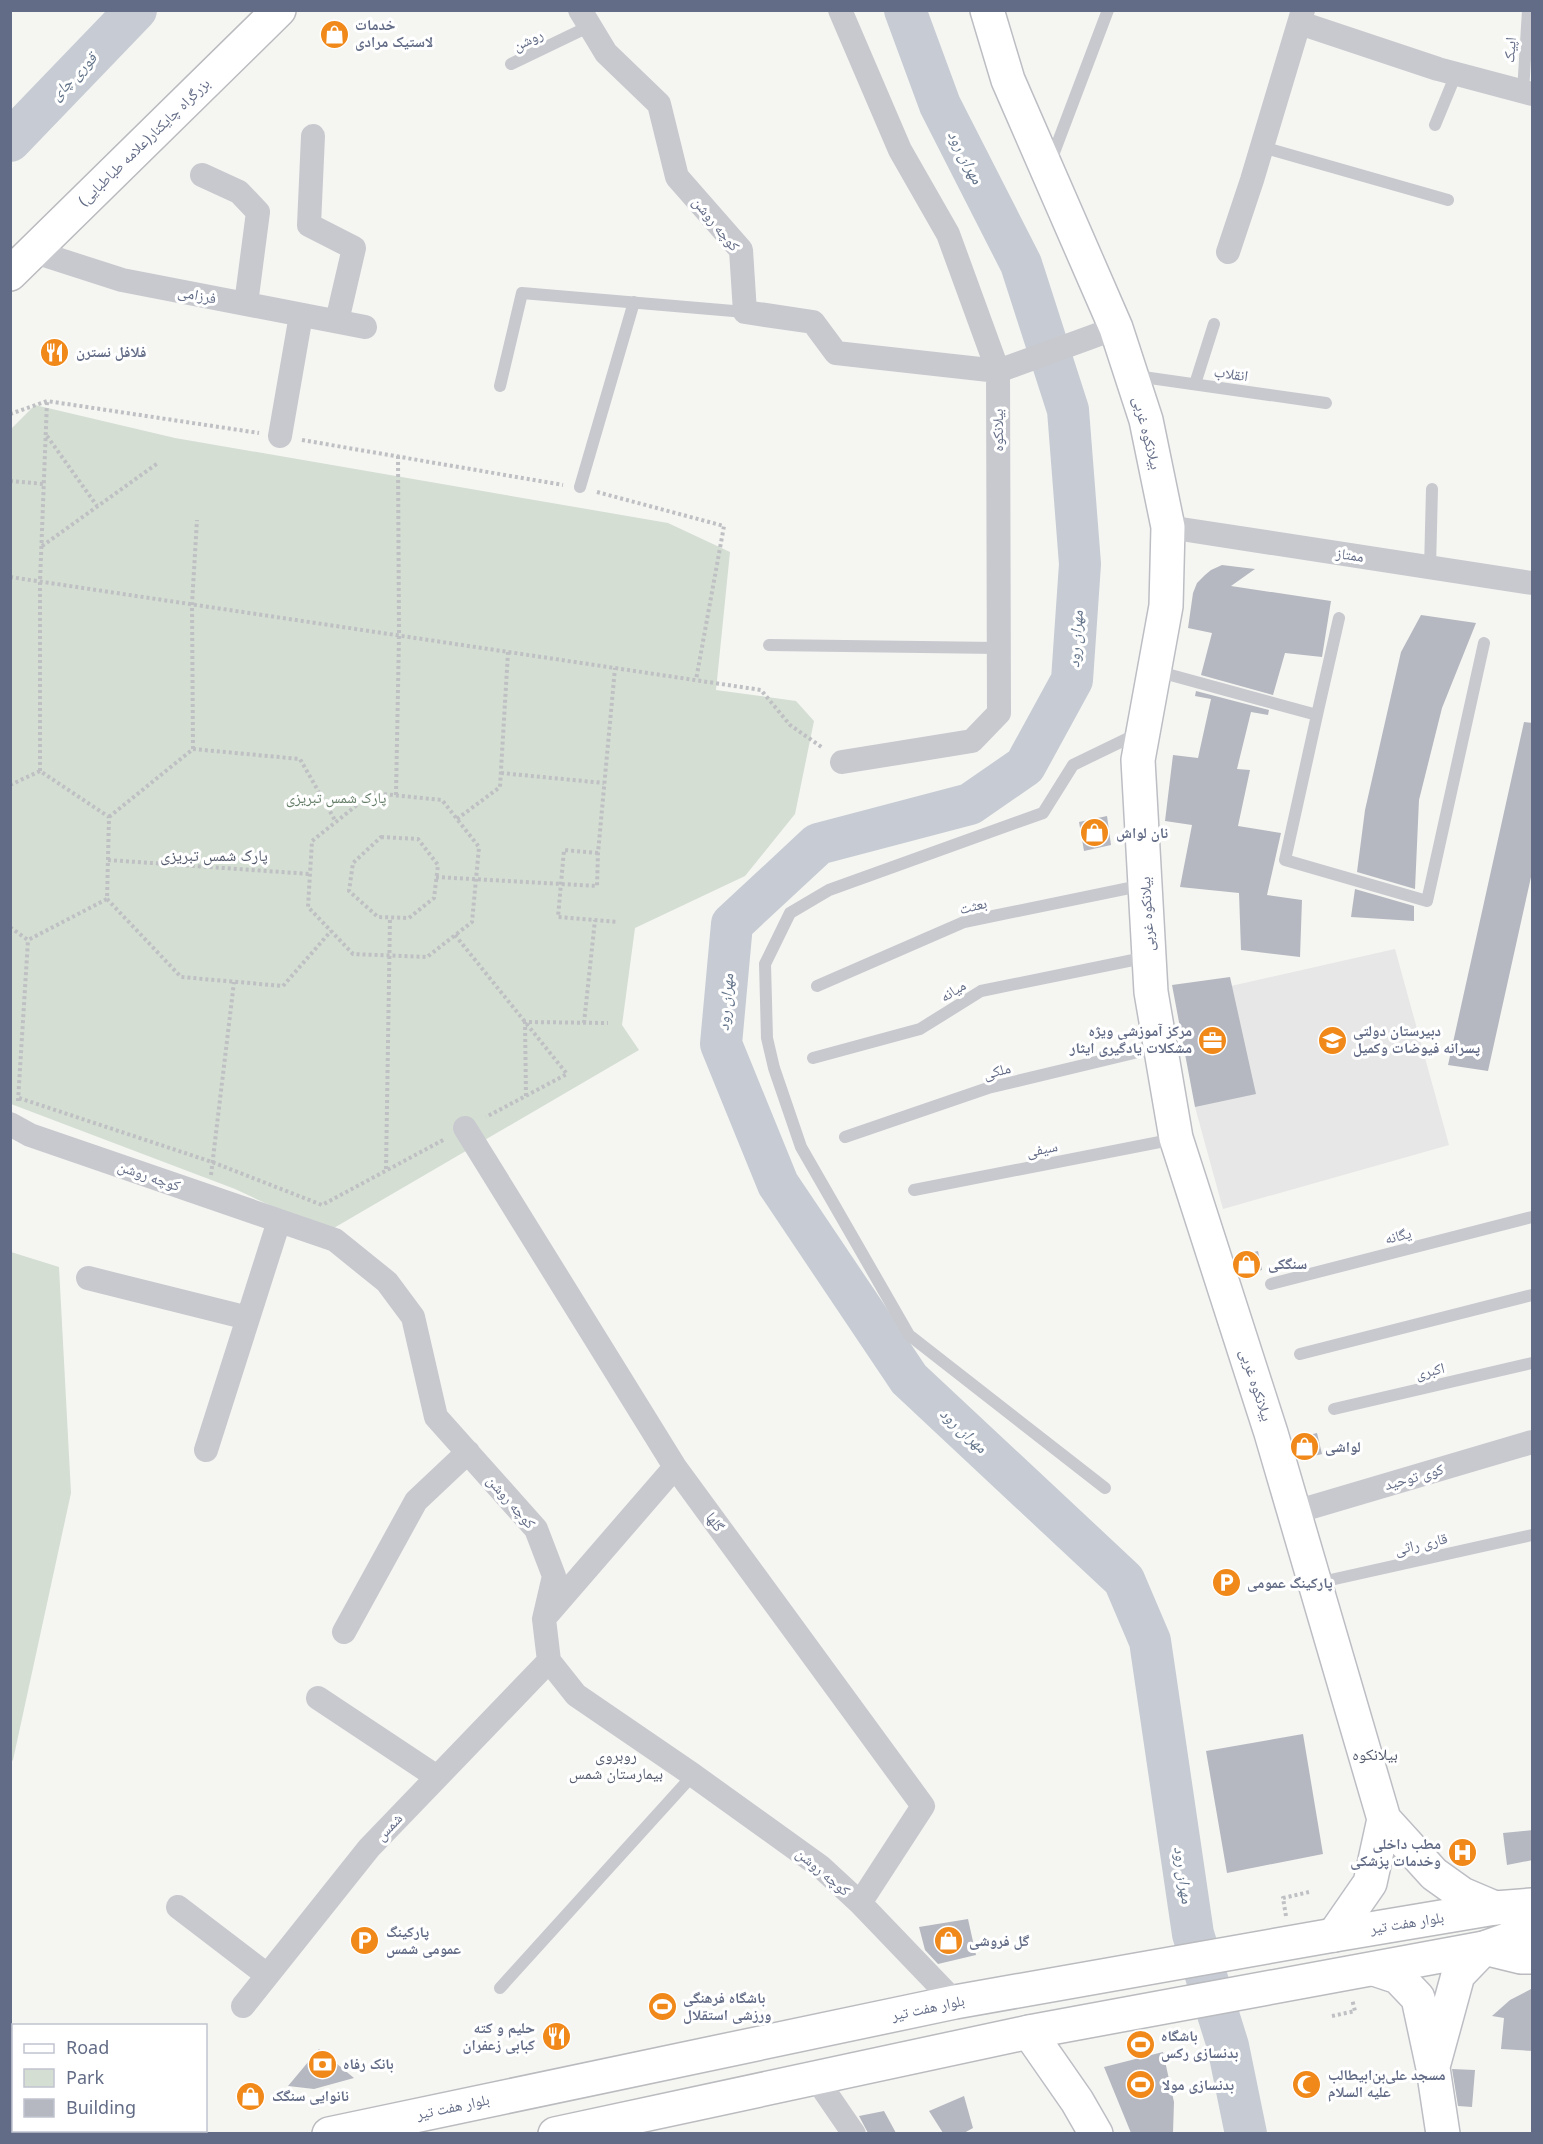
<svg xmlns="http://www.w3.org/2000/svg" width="1543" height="2144" font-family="'Noto Sans','Noto Naskh Arabic',sans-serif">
	<rect width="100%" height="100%" fill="#f5f6f2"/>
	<path fill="#e6e7e6" d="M1395,949L1449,1145L1223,1209L1195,1107L1231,986Z"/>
	<path fill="#d4ded3" d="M35,405L175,438L668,523L730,552L716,690L796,701L814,721L795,814L745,876L635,928L622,1025L639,1050L327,1232L235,1189L11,1104L10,430Z
		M11,1252L59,1267L71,1493L13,1760L11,1762Z"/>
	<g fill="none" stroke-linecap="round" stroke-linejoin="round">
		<path stroke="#c7ccd4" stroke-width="42" d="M905,10L940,105L1021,264L1068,410L1080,564L1072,680L1025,766L970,804L818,844L732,924L721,1044L778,1184L909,1379L1124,1580L1150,1641L1193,1934L1228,2046L1246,2134
			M10,141L136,10"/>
	</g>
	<path fill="#b5b8c0" d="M1222,565L1255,569L1231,586L1331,601L1322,657L1285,653L1273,695L1201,675L1212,633L1188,628L1193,593L1197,583L1205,575L1211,570Z
		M1421,615L1476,623L1442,708L1419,800L1415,889L1357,872L1365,810L1401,652Z
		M1196,691L1269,710L1268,715L1251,712L1237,769L1250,770L1238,826L1281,833L1267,895L1302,900L1300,957L1241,950L1239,893L1180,887L1192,825L1165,821L1173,755L1198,758L1211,699L1195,696Z
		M1524,722L1533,723V868L1488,1071L1448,1065Z
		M1107,816L1111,845L1084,851L1079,822Z
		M1355,889L1414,906V921L1351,917Z
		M1230,977L1256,1094L1195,1107L1172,985Z
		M1258,1251L1262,1270L1240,1275L1234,1257Z
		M1317,1433L1322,1454L1298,1460L1292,1439Z
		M1303,1734L1323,1854L1227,1873L1206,1751Z
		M1533,1830V1860L1507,1865L1503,1833Z
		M968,1919L976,1955L938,1964L925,1950L919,1927Z
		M1533,1988V2051L1501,2049L1504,2018L1492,2016L1510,2000Z
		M319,2049L354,2078L314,2089L288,2086Z
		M1163,2052L1174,2102L1173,2133H1131L1104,2067Z
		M1452,2069L1475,2070L1472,2107L1458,2106Z
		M964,2096L973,2128L964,2133H943L929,2111Z
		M884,2111L896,2133H868L859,2116Z"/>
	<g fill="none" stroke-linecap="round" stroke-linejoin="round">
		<defs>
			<path id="secondary" d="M987,10L1008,80L1116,328L1146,420L1168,527L1166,606L1138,760L1151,992L1176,1138L1271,1433L1384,1819L1434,1874L1462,1894L1495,1908
				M1334,1935L1370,1883L1384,1819
				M1374,1969L1398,1977L1418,1998L1433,2068L1443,2134
				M1029,2032L1077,2101L1096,2134
				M1434,2063L1458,1975L1484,1948"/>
			<path id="highway" d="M10,274L279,10
				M1484,1948L1521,1957H1532
				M329,2134L955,2002L1334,1935L1495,1908L1532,1905
				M555,2134L1029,2032L1484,1948L1532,1931"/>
		</defs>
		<use href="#secondary" stroke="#bcbec4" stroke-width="36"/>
		<use href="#highway" stroke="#babbbf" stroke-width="36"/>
		<path stroke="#bfc0c3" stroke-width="4" stroke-dasharray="3 3" stroke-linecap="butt" d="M10,414L47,401L259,433
			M47,436L97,506
			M302,440L563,485
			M10,481L44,484
			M597,492L724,526L696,680
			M42,546L158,463
			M10,577L761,690L790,725L823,748
			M193,749L192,604L197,520
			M40,771V582L47,401
			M501,773L604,783
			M10,785L40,771L109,817L107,899L181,977L283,986L331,931
			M372,793L442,800L479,847L472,922L427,957L353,954L308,907L312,841Z
			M396,795L399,635L398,456
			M109,817L193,749L300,759L336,822
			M457,819L500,787L508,652
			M381,837L418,839L438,865L434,898L409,918L378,917L349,891L353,863Z
			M598,853L564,850L558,917L617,922
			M108,860L310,874
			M436,877L597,886L598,853L615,668
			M10,927L28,940L107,899
			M455,935L567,1074L486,1117
			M584,1023L595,920
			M526,1096L525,1022L608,1023
			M19,1098L212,1162L322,1205L445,1139
			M18,1101L28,940
			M386,1169L390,917
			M211,1175L234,982
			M1286,1916L1283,1898L1309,1892
			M1332,2016L1355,2011L1352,1999"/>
		<path stroke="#c8c9ce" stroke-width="12" d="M511,64L590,26
			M1523,92L1528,10
			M1435,125L1456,74
			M1262,147L1448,200
			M1050,163L1108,10
			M1136,376L1326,403
			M1195,384L1214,324
			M500,386L522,293L745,312
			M580,487L634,302
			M1430,568L1432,489
			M769,645L998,648
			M1156,671L1317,715L1339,618
			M1317,715L1285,860L1427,901L1484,643
			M817,986L964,922L1144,885
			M813,1058L920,1029L981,991L1148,957
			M845,1137L988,1088L1159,1047
			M914,1190L1175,1139
			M1271,1284L1532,1217
			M1300,1354L1532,1295
			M1334,1409L1532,1363
			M1105,1488L909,1335L801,1147L774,1068L767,1038L765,964L790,913L829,890L1043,813L1073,765L1139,733
			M1317,1583L1532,1535
			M500,1988L693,1775"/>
		<path stroke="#c8c9ce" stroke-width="24" d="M580,10L606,53L659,104L677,177L741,250L745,312L813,322L836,353L998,371L1116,328
			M840,10L900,150L948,234L998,371L999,713L972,741L842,762
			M1300,23L1438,69L1532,94
			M313,136L309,225L354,248L337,321
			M202,175L239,192L258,212L246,304
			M32,251L122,280L365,327
			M1228,252L1252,180L1303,10
			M280,436L301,315
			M1168,527L1532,583
			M10,1124L30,1135L335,1240L387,1282L413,1317L436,1417L536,1529L554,1576L544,1619L549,1661L576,1695L693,1775L821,1867L860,1903L955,2002
			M465,1128L675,1467L923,1806L860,1903
			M88,1278L248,1318
			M206,1450L279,1221
			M1295,1512L1532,1442
			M547,1615L675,1467
			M344,1632L416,1501L468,1452
			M318,1698L437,1777
			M178,1907L267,1975
			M243,2006L369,1848L549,1661
			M815,2077L854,2134"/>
		<use href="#secondary" stroke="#fff" stroke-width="33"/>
		<use href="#highway" stroke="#fff" stroke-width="33"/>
	</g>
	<defs>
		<symbol id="shop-disc" viewBox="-11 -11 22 22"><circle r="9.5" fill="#f08919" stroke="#fff"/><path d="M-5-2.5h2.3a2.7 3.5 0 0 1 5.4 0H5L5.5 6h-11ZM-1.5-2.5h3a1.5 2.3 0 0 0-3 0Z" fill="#fff"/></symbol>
		<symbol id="restaurant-disc" viewBox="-11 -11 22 22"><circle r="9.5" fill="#f08919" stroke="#fff"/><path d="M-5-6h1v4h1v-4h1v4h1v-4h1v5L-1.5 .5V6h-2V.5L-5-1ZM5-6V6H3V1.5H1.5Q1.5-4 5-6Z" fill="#fff"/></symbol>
		<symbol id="office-disc" viewBox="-11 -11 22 22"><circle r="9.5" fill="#f08919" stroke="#fff"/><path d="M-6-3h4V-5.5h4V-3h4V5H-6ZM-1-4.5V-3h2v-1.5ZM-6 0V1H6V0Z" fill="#fff"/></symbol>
		<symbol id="school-disc" viewBox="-11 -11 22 22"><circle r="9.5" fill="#f08919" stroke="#fff"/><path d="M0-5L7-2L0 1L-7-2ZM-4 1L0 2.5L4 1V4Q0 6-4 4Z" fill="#fff"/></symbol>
		<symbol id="parking-disc" viewBox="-11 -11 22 22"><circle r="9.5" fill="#f08919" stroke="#fff"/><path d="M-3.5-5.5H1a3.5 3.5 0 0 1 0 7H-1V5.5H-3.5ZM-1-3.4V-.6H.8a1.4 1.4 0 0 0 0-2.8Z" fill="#fff"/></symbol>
		<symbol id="hospital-disc" viewBox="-11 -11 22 22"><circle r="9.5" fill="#f08919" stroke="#fff"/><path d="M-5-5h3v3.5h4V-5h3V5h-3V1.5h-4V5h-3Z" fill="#fff"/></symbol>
		<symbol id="stadium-disc" viewBox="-11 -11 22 22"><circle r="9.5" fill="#f08919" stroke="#fff"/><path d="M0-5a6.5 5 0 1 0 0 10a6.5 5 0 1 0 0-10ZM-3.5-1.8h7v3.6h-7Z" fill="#fff"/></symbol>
		<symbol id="bank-disc" viewBox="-11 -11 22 22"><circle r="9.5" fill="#f08919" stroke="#fff"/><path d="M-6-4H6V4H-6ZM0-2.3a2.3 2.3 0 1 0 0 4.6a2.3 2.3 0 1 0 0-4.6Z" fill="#fff"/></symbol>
		<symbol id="mosque-disc" viewBox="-11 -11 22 22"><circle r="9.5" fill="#f08919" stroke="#fff"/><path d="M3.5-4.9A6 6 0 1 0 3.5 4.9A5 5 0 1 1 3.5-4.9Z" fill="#fff"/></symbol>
	</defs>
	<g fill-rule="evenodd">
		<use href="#shop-disc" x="318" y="18" width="33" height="33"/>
		<use href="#restaurant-disc" x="38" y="336" width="33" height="33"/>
		<use href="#shop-disc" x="1078" y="816" width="33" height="33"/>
		<use href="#office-disc" x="1196" y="1024" width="33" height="33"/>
		<use href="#school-disc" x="1316" y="1024" width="33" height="33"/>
		<use href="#shop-disc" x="1230" y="1248" width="33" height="33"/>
		<use href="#shop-disc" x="1288" y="1430" width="33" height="33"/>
		<use href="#parking-disc" x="1210" y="1566" width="33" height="33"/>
		<use href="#hospital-disc" x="1446" y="1836" width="33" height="33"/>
		<use href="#parking-disc" x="348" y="1924" width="33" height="33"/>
		<use href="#shop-disc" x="932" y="1924" width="33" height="33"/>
		<use href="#stadium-disc" x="646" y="1990" width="33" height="33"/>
		<use href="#restaurant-disc" x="540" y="2020" width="33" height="33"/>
		<use href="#stadium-disc" x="1124" y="2028" width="33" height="33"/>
		<use href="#bank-disc" x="306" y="2048" width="33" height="33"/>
		<use href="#mosque-disc" x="1290" y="2068" width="33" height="33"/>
		<use href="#stadium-disc" x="1124" y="2068" width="33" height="33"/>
		<use href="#shop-disc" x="234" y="2080" width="33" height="33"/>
	</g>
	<g text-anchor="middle" stroke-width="6" stroke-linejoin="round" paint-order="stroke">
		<g font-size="15" font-weight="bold" fill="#636c86" stroke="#fff" text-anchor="start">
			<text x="355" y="30">خدمات<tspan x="355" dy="17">لاستیک مرادی</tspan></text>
			<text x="76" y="357">فلافل نسترن</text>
			<text x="1116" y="838">نان لواش</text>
			<text x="1192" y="1036" text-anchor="end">مرکز آموزشی ویژه<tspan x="1192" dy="17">مشکلات یادگیری ایثار</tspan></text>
			<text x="1353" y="1036">دبیرستان دولتی<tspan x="1353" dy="17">پسرانه فیوضات وکمیل</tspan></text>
			<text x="1268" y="1269">سنگکی</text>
			<text x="1325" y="1452">لواشی</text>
			<text x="1247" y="1588">پارکینگ عمومی</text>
			<text x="1441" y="1849" text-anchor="end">مطب داخلی<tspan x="1441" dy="17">وخدمات پزشکی</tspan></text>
			<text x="386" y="1937">پارکینگ<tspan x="386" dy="17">عمومی شمس</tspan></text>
			<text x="969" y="1946">گل فروشی</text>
			<text x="683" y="2003">باشگاه فرهنگی<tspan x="683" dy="17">ورزشی استقلال</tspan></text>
			<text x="535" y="2033" text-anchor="end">حلیم و کته<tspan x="535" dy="17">کبابی زعفران</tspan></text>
			<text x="1161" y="2041">باشگاه<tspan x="1161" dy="17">بدنسازی رکس</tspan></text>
			<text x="343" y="2069">بانک رفاه</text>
			<text x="1328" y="2080">مسجد علی‌بن‌ابیطالب<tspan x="1328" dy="17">علیه السلام</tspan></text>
			<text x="1162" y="2090">بدنسازی مولا</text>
			<text x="272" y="2101">نانوایی سنگک</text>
		</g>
		<g font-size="15" fill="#636c86" stroke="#fff">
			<text transform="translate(528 40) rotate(-26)" y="5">روشن</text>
			<text transform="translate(1510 50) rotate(-86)" y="5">اپیک</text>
			<text transform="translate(144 142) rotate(-44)" y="5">بزرگراه چایکنار(علامه طباطبایی)</text>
			<text transform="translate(716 224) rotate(51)" y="5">کوچه روشن</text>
			<text transform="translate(197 295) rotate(11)" y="5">فرزامی</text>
			<text transform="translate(1231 374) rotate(8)" y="5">انقلاب</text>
			<text transform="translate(998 430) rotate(-90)" y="5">بیلانکوه</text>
			<text transform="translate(1147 433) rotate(76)" y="5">بیلانکوه غربی</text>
			<text transform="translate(1350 555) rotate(9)" y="5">ممتاز</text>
			<text transform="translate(973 906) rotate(-14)" y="5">بعثت</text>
			<text transform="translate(1147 914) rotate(-93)" y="5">بیلانکوه غربی</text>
			<text transform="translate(953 991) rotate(-32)" y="5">میانه</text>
			<text transform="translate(997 1071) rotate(-14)" y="5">ملکی</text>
			<text transform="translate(1042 1149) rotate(-11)" y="5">سیفی</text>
			<text transform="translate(149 1176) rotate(19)" y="5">کوچه روشن</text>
			<text transform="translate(1398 1236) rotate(-14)" y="5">یگانه</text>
			<text transform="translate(1430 1371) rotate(-13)" y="5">اکبری</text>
			<text transform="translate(1256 1385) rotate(72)" y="5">بیلانکوه غربی</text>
			<text transform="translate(1414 1477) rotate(-16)" y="5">کوی توحید</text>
			<text transform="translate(511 1502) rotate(49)" y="5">کوچه روشن</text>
			<text transform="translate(715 1522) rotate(54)" y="5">گلها</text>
			<text transform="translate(1421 1544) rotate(-13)" y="5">قاری راثی</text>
			<text transform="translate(389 1827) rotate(-46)" y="5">شمس</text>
			<text transform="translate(823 1872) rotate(40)" y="5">کوچه روشن</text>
			<text transform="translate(1407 1923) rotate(-9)" y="5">بلوار هفت تیر</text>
			<text transform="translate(928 2008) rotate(-12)" y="5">بلوار هفت تیر</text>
			<text transform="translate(453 2107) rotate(-12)" y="5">بلوار هفت تیر</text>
		</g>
		<g font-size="15" fill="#627c65" stroke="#fff">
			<text x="336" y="803">پارک شمس تبریزی</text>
		</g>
		<g font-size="16" font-style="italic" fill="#63748a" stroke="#fff">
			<text transform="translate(73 76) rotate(-46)" y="6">قوری چای</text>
			<text transform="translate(966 157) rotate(63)" y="6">مهران رود</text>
			<text transform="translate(1075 639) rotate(-86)" y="6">مهران رود</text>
			<text transform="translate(725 1002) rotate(-85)" y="6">مهران رود</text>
			<text transform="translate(964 1430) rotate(43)" y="6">مهران رود</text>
			<text transform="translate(1184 1875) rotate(82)" y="6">مهران رود</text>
		</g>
		<g font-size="16" fill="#51586a" stroke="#fff">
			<text x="214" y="861">پارک شمس تبریزی</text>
			<text x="1375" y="1760">بیلانکوه</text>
			<text x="616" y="1761">روبروی<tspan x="616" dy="18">بیمارستان شمس</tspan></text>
		</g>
	</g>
	<rect width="1543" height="2144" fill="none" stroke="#636c86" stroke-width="24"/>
	<rect x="12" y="2024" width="195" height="108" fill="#ffffff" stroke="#c1c4cf" stroke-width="1.5"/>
	<rect x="24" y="2044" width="30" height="9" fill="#ffffff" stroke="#c1c4cf" stroke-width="1.5"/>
	<text x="66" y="2054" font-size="18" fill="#636c86">Road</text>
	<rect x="24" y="2069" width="30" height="18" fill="#d4ded3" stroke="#c1c4cf" stroke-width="1.5"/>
	<text x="66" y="2084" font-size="18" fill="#636c86">Park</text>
	<rect x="24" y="2099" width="30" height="18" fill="#b5b8c0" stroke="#c1c4cf" stroke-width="1.5"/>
	<text x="66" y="2114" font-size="18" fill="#636c86">Building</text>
</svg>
